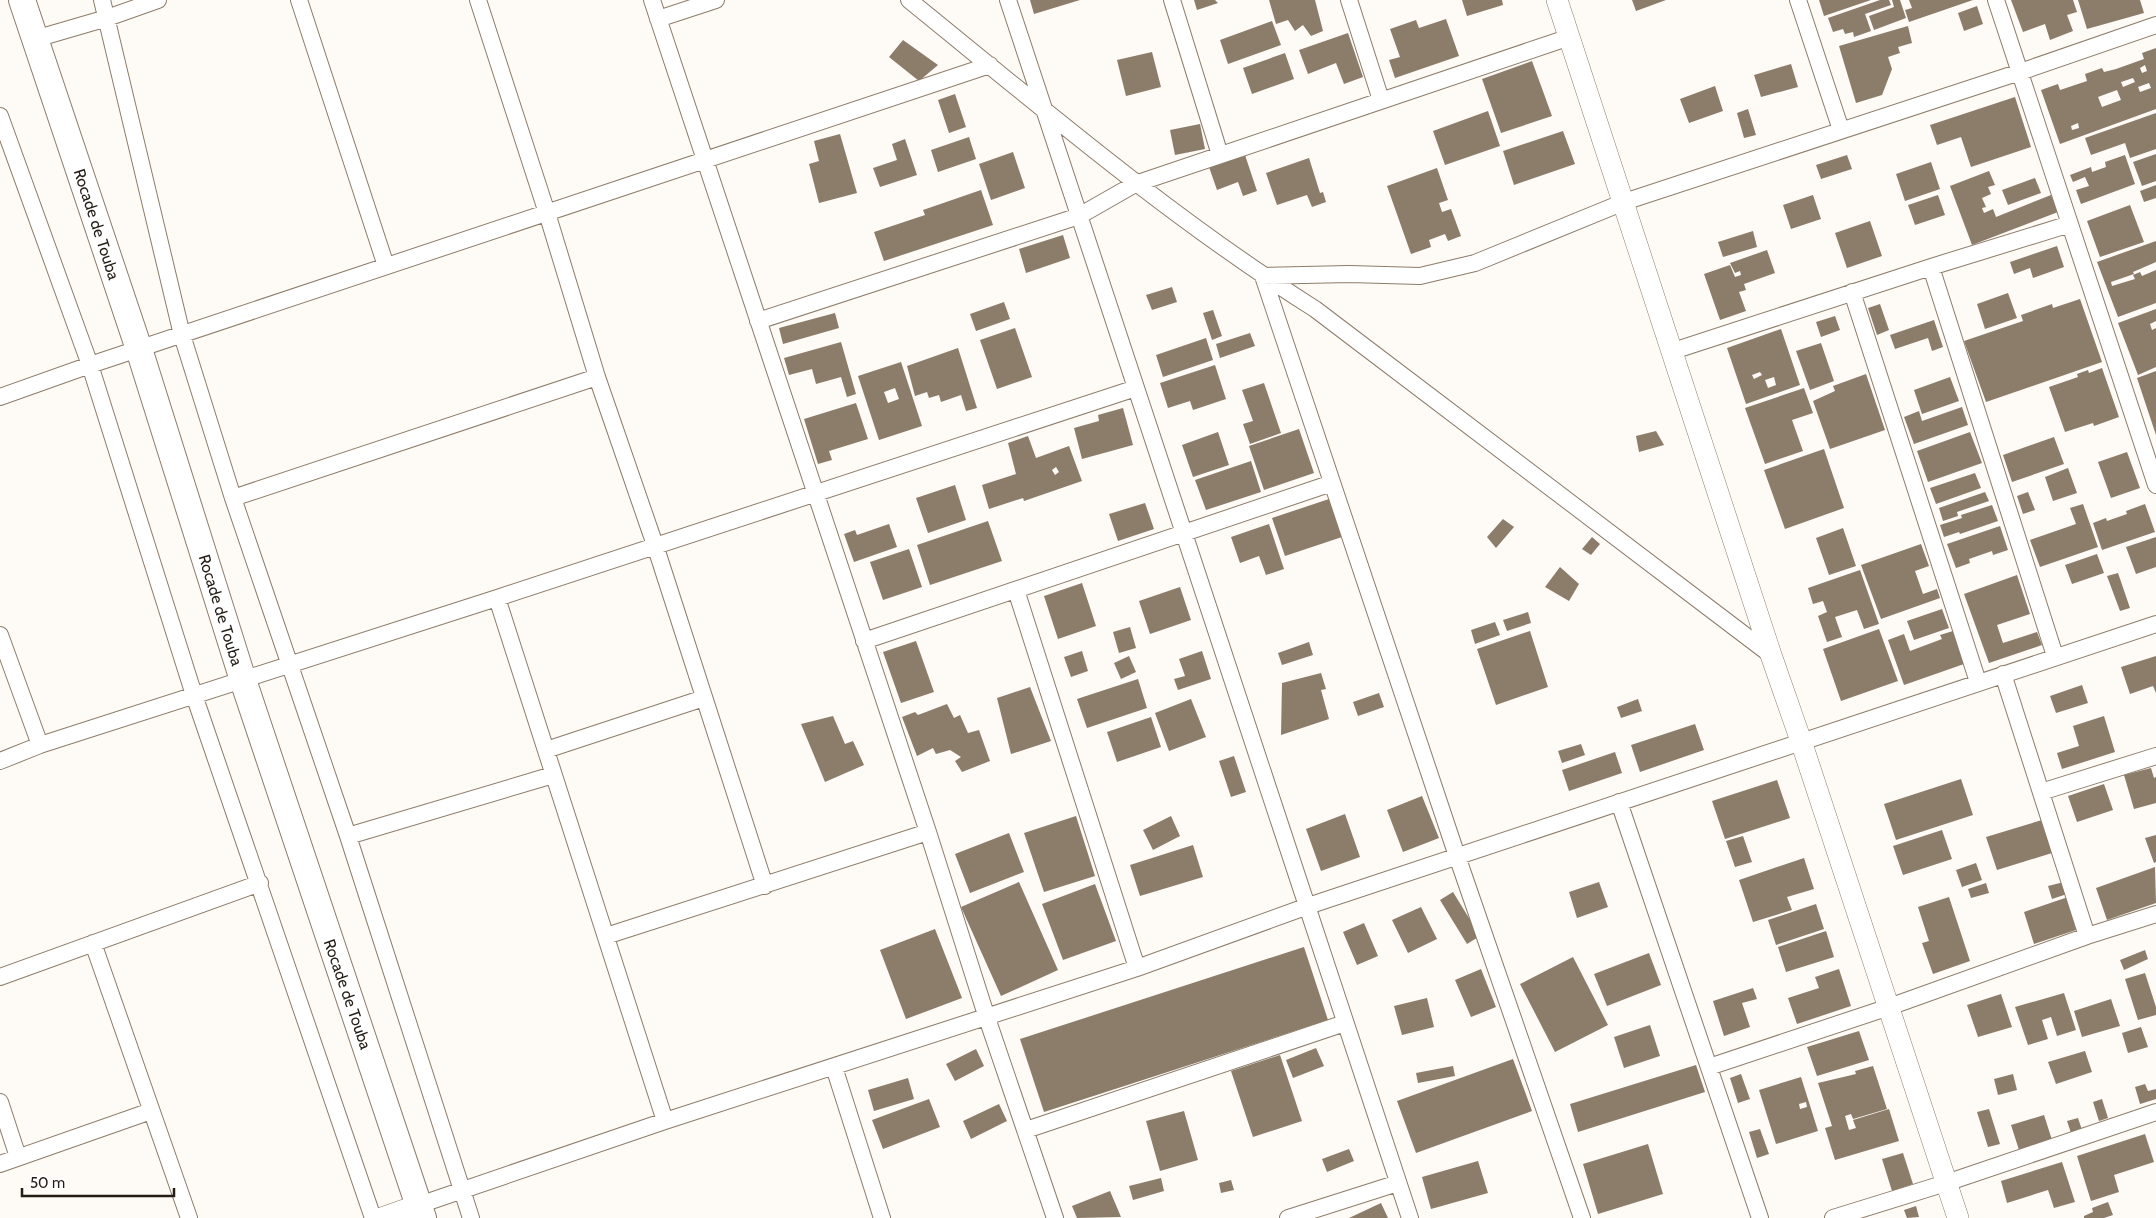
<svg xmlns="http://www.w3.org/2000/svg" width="2156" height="1218" font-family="Cabin,sans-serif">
	<rect width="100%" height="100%" fill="#fefaf6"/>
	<path fill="#8c7c6a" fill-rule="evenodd" d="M1030,0H1080L1034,14Z
		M1194,0H1215L1218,3L1197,10Z
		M1269,0H1315L1323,31L1311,36L1303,25L1295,31L1288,20L1276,24Z
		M1462,0H1502L1503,5L1467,16Z
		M1632,0H1666L1636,11Z
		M1819,0H1871L1824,16Z
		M1880,0H1889L1891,5L1865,14L1871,31L1854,37L1853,32L1845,34L1843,29L1833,32L1828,18Z
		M1892,0H1900L1906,18L1874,30L1869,16L1894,7Z
		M1909,0H1973L1909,22L1905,10L1912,8Z
		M2011,0H2073L2077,12L2067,15L2073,31L2050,40L2045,24L2023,32Z
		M2078,0H2140L2144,13L2087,29Z
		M1977,6L1983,24L1964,31L1958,13Z
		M1446,19L1459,56L1395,78L1389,60L1400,57L1390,29L1416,20L1419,28Z
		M1272,21L1281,45L1228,64L1220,40Z
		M1908,26L1912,43L1898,47L1900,53L1888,57L1892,69L1882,95L1856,103L1839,46Z
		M1348,33L1363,77L1344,84L1336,63L1308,74L1299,50Z
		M903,40L938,65L919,81L889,57Z
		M2156,48V109L2060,144L2041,90L2058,84L2060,90L2087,81L2085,74L2102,68L2104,72L2116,69L2144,59L2142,53ZM2145,65L2147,71L2142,73L2140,68ZM2133,78L2135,82L2123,87L2121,82ZM2149,83L2151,88L2140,92L2138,87ZM2117,90L2121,100L2102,107L2098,97ZM2078,123L2079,128L2072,130L2071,126Z
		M1152,52L1161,87L1126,96L1117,60Z
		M1285,53L1294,79L1252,94L1243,68Z
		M1532,61L1552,116L1501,133L1482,79Z
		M1791,64L1798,87L1761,97L1754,75Z
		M1715,86L1723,111L1689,123L1680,99Z
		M955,94L966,127L949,133L938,100Z
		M2015,97L2031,147L1971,167L1961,137L1937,145L1930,125Z
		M1748,109L1756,135L1744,138L1737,113Z
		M1488,111L1500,146L1445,165L1433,131Z
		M2156,113V149L2130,158L2125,143L2091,155L2085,138Z
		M1200,124L1205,149L1175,155L1170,130Z
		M1563,131L1575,164L1514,185L1503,151Z
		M840,134L857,193L819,203L809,164L819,161L814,141Z
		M969,137L976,159L938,172L931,150Z
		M905,139L917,175L880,187L873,168L897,160L892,144Z
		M1013,152L1025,188L991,200L979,164Z
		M2156,154V181L2142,186L2133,162Z
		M1245,155L1257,191L1243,196L1238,182L1217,190L1209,167Z
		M1847,155L1852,169L1821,179L1816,165Z
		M2125,155L2135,184L2081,204L2076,190L2089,186L2085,177L2073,182L2070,175L2091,167L2092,172L2106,167L2105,162Z
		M1309,158L1320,193L1323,192L1326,202L1312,207L1307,195L1277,205L1266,173Z
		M1931,162L1940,189L1905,201L1896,174Z
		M1437,168L1448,200L1439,203L1442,212L1451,209L1461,236L1448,241L1445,234L1429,240L1431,247L1411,254L1387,186Z
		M1989,171L1995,185L1988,187L1991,194L1982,198L1986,207L1982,208L1984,213L1993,209L1996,217L2051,195L2058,212L1972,245L1950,186Z
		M2035,178L2041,193L2008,205L2002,190Z
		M2156,185V198L2144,202L2140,191Z
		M981,190L993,225L884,261L874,232L925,215L923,210Z
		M1813,195L1821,219L1791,229L1783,205Z
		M1938,195L1945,215L1915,225L1908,205Z
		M2130,205L2144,242L2100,257L2087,221Z
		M1870,221L1882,256L1847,268L1835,233Z
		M1753,231L1757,247L1723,257L1718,242Z
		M1063,235L1070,258L1026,273L1019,249Z
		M2156,241V262L2133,272L2134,274L2111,282L2112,286L2135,279L2133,275L2140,272L2142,276L2156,270V303L2118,317L2097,262Z
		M2057,246L2064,267L2033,278L2030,268L2014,274L2010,262Z
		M1767,250L1775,273L1744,284L1746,290L1739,292L1746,311L1720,320L1704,274L1730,265L1735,277L1741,275L1740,271L1735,273L1730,263Z
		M1172,287L1177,302L1152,310L1146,295Z
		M2008,293L2017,318L1985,329L1977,304Z
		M2080,299L2102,362L1986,402L1964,341L2023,321L2021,315L2052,304L2053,308Z
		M1004,302L1010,319L976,331L970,314Z
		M1880,304L1889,330L1877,335L1868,308Z
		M2156,309V321L2150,324L2152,330L2156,328V367L2138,375L2118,323Z
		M1213,310L1222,336L1212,340L1203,313Z
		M835,313L839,328L783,344L779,328Z
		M1835,316L1840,330L1821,337L1816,322Z
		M1934,320L1943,347L1932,351L1928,338L1895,349L1890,335Z
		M1015,328L1032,377L997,389L980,340Z
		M1781,329L1800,385L1746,404L1727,348ZM1760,372L1762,375L1754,379L1752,375ZM1774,377L1776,385L1768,388L1765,380Z
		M1250,333L1255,346L1220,358L1216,344Z
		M1206,338L1213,360L1163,377L1156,355Z
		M841,342L856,394L847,397L841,377L816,384L812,369L789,375L784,358Z
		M1821,343L1834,381L1810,390L1796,351Z
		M958,348L977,408L966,411L961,395L941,402L939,395L929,398L927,392L915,396L907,366Z
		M901,362L922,426L879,440L858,376ZM895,388L899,399L888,403L884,392Z
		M1215,365L1226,399L1193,410L1190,401L1168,408L1160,383Z
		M2102,368L2119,417L2094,426L2093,423L2065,432L2049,387L2078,377L2077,374L2088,370L2089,373Z
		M2156,371V435L2137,378Z
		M1866,374L1885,430L1830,449L1813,401L1835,391L1833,386Z
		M1950,377L1959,401L1922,414L1914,390Z
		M1264,383L1281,433L1250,444L1243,424L1253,421L1242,390Z
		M1804,388L1813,413L1792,420L1803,451L1765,464L1745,408Z
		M856,403L868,439L829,451L832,460L818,464L804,419Z
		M1962,407L1968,425L1914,444L1904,417L1919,411L1922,421Z
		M1123,408L1133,445L1082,459L1074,428L1099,421L1098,415Z
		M1299,429L1314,473L1264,490L1249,446Z
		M1656,431L1664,445L1639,452L1636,436Z
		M1218,432L1229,465L1193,477L1182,445Z
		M1970,432L1982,463L1928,482L1917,451Z
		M1028,436L1036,458L1069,446L1082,481L1024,501L1023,498L989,509L982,485L1016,474L1008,443ZM1056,467L1059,472L1055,475L1052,470Z
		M2054,437L2064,464L2012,482L2003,455Z
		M1824,449L1844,508L1785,529L1764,470Z
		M2127,452L2140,488L2111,498L2098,462Z
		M1251,461L1261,492L1206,510L1195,480Z
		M2068,468L2077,493L2053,501L2045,477Z
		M1975,473L1981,488L1936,504L1930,488Z
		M955,485L966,520L928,533L916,498Z
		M1985,492L1989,501L1957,512L1958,516L1943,521L1939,508Z
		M2028,492L2035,510L2023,514L2017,496Z
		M1329,499L1342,537L1285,556L1272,518Z
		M1145,503L1154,529L1118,541L1109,514Z
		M2083,504L2098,547L2040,567L2030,540L2076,524L2070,508Z
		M2145,504L2155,532L2102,550L2093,523L2106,518L2107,521L2127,514L2126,511Z
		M1992,505L1998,521L1960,534L1959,532L1944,537L1940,525L1962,518L1961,515Z
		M1503,519L1514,527L1496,548L1487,537Z
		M988,521L1002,561L930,585L917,545Z
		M889,524L897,547L854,562L844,534L855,530L857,535Z
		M1269,524L1284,569L1266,575L1259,556L1240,563L1231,537Z
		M2000,526L2008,550L1993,555L1992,551L1969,559L1970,563L1956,568L1947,544Z
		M1843,528L1856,566L1829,575L1816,538Z
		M1592,537L1600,544L1591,555L1582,549Z
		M2156,537V567L2136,574L2126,547Z
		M1921,544L1929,566L1915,571L1923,594L1937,589L1940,598L1881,619L1861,565Z
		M909,549L922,587L883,600L870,562Z
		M2097,554L2104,573L2072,584L2065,565Z
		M1560,567L1579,584L1569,601L1545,587Z
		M1860,570L1879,624L1864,629L1857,610L1835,617L1842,637L1827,642L1818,616L1827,612L1823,601L1813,604L1808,588Z
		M2118,573L2130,608L2120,611L2107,576Z
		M2017,575L2030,614L1997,625L2003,643L2037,632L2042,645L1989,663L1964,594Z
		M1082,583L1096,626L1058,639L1044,596Z
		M1180,587L1191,620L1150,634L1139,601Z
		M1942,609L1949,628L1914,640L1907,621Z
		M1528,612L1531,623L1507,631L1503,620Z
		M1495,622L1500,635L1475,644L1471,630Z
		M1130,627L1136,648L1119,653L1113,632Z
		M1879,629L1898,681L1841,701L1823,649Z
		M1530,631L1548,687L1496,705L1477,649Z
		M1953,631L1964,664L1904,685L1888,640L1904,634L1910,651L1942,639L1940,635Z
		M916,641L934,692L901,703L883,652Z
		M1309,642L1313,655L1282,665L1278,653Z
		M1082,651L1088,671L1071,677L1064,657Z
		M1202,651L1211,679L1178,690L1174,679L1185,676L1179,659Z
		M1129,656L1136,672L1121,679L1114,663Z
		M2156,656V693L2153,686L2130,694L2121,667Z
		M1321,673L1326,689L1321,690L1329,719L1281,735L1282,683Z
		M1138,679L1147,708L1087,728L1077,699Z
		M2082,685L2088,703L2056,713L2050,696Z
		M1030,687L1051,741L1011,754L997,698Z
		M1379,693L1384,707L1358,716L1353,702Z
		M1191,699L1206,737L1169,751L1155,713Z
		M1638,699L1642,711L1621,718L1617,707Z
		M947,704L954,718L960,715L968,733L979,730L990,761L962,772L955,761L961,757L950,750L936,754L933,748L917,756L902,717L915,712L918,715Z
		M833,716L845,744L853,741L864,765L825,782L801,724Z
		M2104,716L2115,752L2062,769L2057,753L2079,746L2073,726Z
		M1151,717L1161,747L1117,762L1107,732Z
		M1695,724L1704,750L1640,772L1631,745Z
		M1581,744L1585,755L1562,763L1558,751Z
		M1615,752L1622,773L1569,791L1562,770Z
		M1234,756L1246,792L1231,797L1219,761Z
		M2151,768L2154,778L2156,777V803L2134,809L2124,775Z
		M1961,779L1973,815L1896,840L1884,804Z
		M1777,780L1790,818L1725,839L1712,801Z
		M2104,784L2113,810L2077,822L2068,796Z
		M1422,796L1439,838L1403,852L1387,810Z
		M1345,814L1360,857L1321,871L1306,829Z
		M1076,816L1095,876L1044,892L1024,833Z
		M1171,816L1180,836L1153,850L1143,830Z
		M2042,820L2052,853L1997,870L1986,837Z
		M1942,830L1952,859L1903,875L1893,846Z
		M1009,833L1024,872L970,893L955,854Z
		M2156,835V862L2154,863L2145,838Z
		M1743,836L1752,862L1735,867L1726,841Z
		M1193,845L1203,877L1140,896L1130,865Z
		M1804,858L1814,889L1787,897L1792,910L1753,922L1739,880Z
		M1976,863L1982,880L1962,887L1956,870Z
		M2155,867L2156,903L2107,920L2096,888Z
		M1019,882L1058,970L1001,996L961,907Z
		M1599,882L1608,907L1577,918L1569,892Z
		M2064,882L2067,894L2052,899L2048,886Z
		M1986,883L1989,893L1971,898L1968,889Z
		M1095,884L1116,941L1063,960L1042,904Z
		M1453,892L1480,936L1467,944L1440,900Z
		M1949,897L1970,961L1933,974L1922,943L1929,941L1918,907Z
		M2068,897L2079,929L2034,944L2024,912Z
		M1816,904L1824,929L1776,945L1768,920Z
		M1421,907L1437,939L1408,953L1392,920Z
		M1364,923L1378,956L1357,965L1343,932Z
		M935,929L962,998L906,1019L880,950Z
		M1826,931L1834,957L1786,972L1778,947Z
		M1304,947L1328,1020L1044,1112L1020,1039Z
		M2145,950L2148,959L2124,970L2120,960Z
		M1649,953L1661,985L1607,1006L1594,974Z
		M1573,957L1608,1025L1555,1052L1520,984Z
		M1481,969L1496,1007L1471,1017L1455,980Z
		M1839,969L1851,1006L1797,1024L1788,998L1819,988L1815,977Z
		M2145,973L2156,1007V1015L2138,1020L2125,979Z
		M1753,988L1757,999L1742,1003L1750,1027L1724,1036L1713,1001Z
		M2064,993L2076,1030L2057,1036L2051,1017L2042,1020L2048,1039L2028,1045L2015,1007Z
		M2001,994L2012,1027L1978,1037L1967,1005Z
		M1427,998L1434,1027L1402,1035L1394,1006Z
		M2111,999L2120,1026L2082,1037L2074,1011Z
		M1650,1025L1660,1056L1624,1068L1614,1037Z
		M2141,1027L2148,1047L2128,1053L2122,1033Z
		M1859,1031L1869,1060L1817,1076L1807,1047Z
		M1316,1048L1324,1066L1293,1078L1286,1060Z
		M976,1049L984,1066L955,1081L946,1064Z
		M2085,1051L2092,1072L2056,1084L2048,1062Z
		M1280,1055L1302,1121L1253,1137L1231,1071Z
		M1513,1059L1532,1111L1416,1153L1397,1101Z
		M1696,1065L1705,1092L1578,1132L1570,1104Z
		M1453,1066L1455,1076L1418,1083L1416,1073Z
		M1873,1066L1887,1109L1853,1119L1851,1114L1845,1116L1849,1130L1856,1128L1853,1120L1889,1109L1899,1141L1835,1160L1825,1128L1832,1126L1818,1083L1856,1074L1855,1071Z
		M1741,1074L1750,1099L1738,1103L1730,1078Z
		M2013,1074L2017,1090L1998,1095L1994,1079Z
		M1801,1077L1818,1131L1776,1144L1759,1090ZM1806,1102L1807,1107L1800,1109L1799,1104Z
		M908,1078L914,1099L874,1111L868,1090Z
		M2145,1084L2148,1091L2156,1089V1099L2140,1104L2135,1087Z
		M929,1099L940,1127L883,1149L872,1120Z
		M2102,1099L2108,1118L2099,1121L2093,1102Z
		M999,1104L1007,1121L971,1139L963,1121Z
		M1989,1109L2000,1144L1988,1147L1977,1112Z
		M1184,1111L1198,1160L1160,1171L1146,1121Z
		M2044,1115L2052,1140L2019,1150L2011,1125Z
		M2078,1118L2082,1130L2071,1133L2067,1121Z
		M1760,1129L1769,1154L1757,1158L1749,1132Z
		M2145,1134L2154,1162L2114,1175L2119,1192L2091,1201L2077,1156Z
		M1648,1144L1663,1194L1598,1214L1583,1164Z
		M1349,1149L1354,1161L1327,1172L1322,1159Z
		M1903,1153L1913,1184L1892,1191L1882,1159Z
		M1478,1161L1488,1193L1431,1209L1422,1177Z
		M2062,1162L2075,1202L2054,1208L2048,1190L2007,1203L2001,1181Z
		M1161,1178L1164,1191L1133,1200L1129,1186Z
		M1231,1180L1234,1190L1221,1193L1219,1183Z
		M1110,1191L1121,1217L1077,1218L1072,1206Z
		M2108,1202L2113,1215L2104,1218H2084V1216L2093,1212L2092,1208Z
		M1381,1203L1388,1218H1349Z
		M1916,1206L1919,1217L1907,1218L1904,1210Z"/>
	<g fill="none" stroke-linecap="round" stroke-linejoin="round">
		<defs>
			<path id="minor" d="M102,0L182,335L233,498L348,836L471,1218
				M299,0L386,266
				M478,0L547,213L597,377L655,545L765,886
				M652,0L928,832L987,1018L1055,1218
				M909,0C1041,107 1171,218 1315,309L1771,655
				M1008,0L1410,1218
				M1172,0L1220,155
				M1349,0L1381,100
				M1798,0L1841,130
				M1996,0L2156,485
				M658,19L716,0
				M35,39L107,18L158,0
				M0,116L90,365L194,695L373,1218
				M1931,267L2055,656
				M1852,292L1978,682
				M758,321L1079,216L1135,184L1570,37
				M1673,351L1931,267L2070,224
				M0,397L90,365L990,65
				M233,498L597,377
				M1016,590L1137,968
				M497,598L665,1121
				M0,635L40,745
				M864,641L1332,483
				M2003,674L2087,936
				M546,750L704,698
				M0,761L40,745L497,598L1136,388
				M2041,792L2156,756
				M1619,802L1760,1218
				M348,836L553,775
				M606,936L928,832
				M93,943L189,1218
				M0,977L260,883
				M834,1067L882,1218
				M1709,1067L1889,1007L2087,936L2156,914
				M0,1102L18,1157
				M1026,1130L1345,1023
				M0,1164L151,1111
				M419,1205L665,1121L1137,968L1308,906L2156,624
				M1288,1218L1398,1183
				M1582,1218L1457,856L1263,276L1349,274L1420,276L1475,263L1624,202L2020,72L2156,25
				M1833,1218L1946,1183L2156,1112"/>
			<path id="tertiary" d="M1557,0L1771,655L1801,741L1958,1218
				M382,1218L419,1205"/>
			<path id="primary" d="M22,0L139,349L243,680L423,1218"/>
		</defs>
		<use href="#minor" stroke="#8c7c6a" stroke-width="18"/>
		<use href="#tertiary" stroke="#8c7c6a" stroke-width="22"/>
		<use href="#primary" stroke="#8c7c6a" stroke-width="28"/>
		<use href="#minor" stroke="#fff" stroke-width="16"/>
		<use href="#tertiary" stroke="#fff" stroke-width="21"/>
		<use href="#primary" stroke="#fff" stroke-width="26"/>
	</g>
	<g text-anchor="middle" stroke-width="5" stroke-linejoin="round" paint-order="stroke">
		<g font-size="16" fill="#231d16" stroke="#fff">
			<text transform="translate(97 224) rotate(72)" y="6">Rocade de Touba</text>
			<text transform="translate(221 610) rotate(73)" y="6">Rocade de Touba</text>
			<text transform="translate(348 994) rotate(71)" y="6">Rocade de Touba</text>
		</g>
	</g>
	<path d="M22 1188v8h152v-8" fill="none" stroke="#231d16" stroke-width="2.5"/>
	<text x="30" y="1188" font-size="15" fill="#231d16" stroke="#ffffff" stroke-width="4" paint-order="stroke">50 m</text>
</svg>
